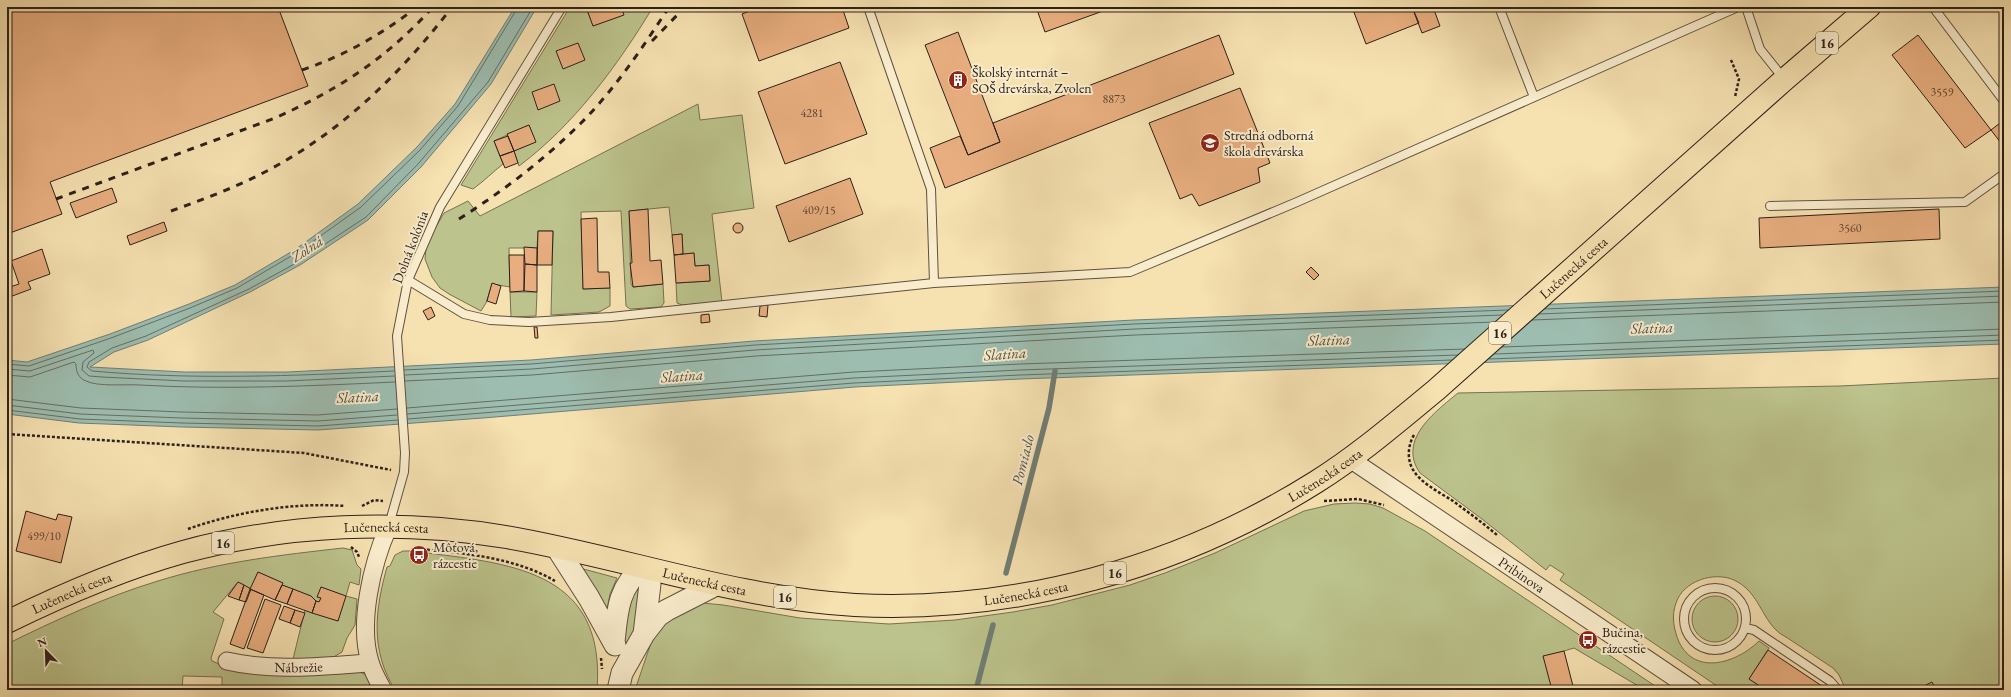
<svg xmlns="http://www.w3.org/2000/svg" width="2011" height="697" font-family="'EB Garamond',serif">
	<rect width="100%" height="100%" fill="#f6e1b1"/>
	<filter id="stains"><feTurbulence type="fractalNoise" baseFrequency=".005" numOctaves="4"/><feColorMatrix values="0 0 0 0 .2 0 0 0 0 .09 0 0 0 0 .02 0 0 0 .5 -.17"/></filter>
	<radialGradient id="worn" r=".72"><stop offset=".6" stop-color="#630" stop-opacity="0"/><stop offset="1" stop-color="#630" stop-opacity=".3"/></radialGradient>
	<path fill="#bcc38c" stroke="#747252" d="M570,7H586L593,26L623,15L621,7H653C618,65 574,125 519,166L514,151L535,142L529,125L494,141L503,164C493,172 484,181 473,189L461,185Z
		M698,104L700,120L742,115L754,208L712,214L722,302L682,305L677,303L676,283L710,281L709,265L695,266L694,253L683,254L682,234L672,235L669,207L629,211L631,284L633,287L663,284L664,303L661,307L630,309L626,306L621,211L581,212L583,289L610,288V306L599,312L551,315L553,231H538L537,248H509L510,287L492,284L486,303L481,311L449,294L440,288L432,277L425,259L426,248L429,239L444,213L468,201L480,216Z
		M510,292H537L536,316L511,317Z
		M2004,378V690H1846L1839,675L1833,668C1819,659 1806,650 1792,641C1787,637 1779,634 1775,629C1760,613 1757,591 1734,580C1714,571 1683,581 1676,603C1671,616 1674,630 1679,642C1696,677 1738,662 1759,641L1769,648L1749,679L1766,690H1723L1560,580L1564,574L1550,565L1546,570L1482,519L1420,473C1397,440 1435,412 1458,393L1840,386Z
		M1355,503L1370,504L1383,508L1425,531L1661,690H1645L1574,648L1564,651L1552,690H635L653,637L667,620L703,603L723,605L800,618L889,624L955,620L1013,612L1052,605L1130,585L1165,573L1215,553L1304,511L1334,504Z
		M343,548L352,550L357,565L361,569L359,585L350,582L346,596L357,599L355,625L347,638L342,652L332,658L293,659L305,610L338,621L345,596L321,587L318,597L321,598L319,602L316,601L311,596L282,585L283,583L258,572L251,589L238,582L213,612L224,619L211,658L212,661L229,668L280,675L360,672L366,675L374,690H222V677L183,676L182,690H7V644C56,620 105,597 158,581C219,562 281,555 343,548Z
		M403,551H411V556L426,557L427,553C517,564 606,574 597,690H395C370,650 375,610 387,567L390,566L395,555Z
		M576,567L617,578L610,594L607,609Z
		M638,590L641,591L639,616L626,654C621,628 625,614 635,591Z
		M1692 619a23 23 0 1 1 46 0a23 23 0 1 1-46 0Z"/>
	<path fill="#9dbdb0" stroke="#707e74" d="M515,7H537L491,84L421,167L368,220L300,265L250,292L148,340L114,352L90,367L184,372H287L531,360L754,341L1134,320L2004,287V344L1020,379L855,387L483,418L318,430L182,427L79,423L7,414V360L27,362L110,334L189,304L235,285L296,249L358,204L417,147L455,104Z"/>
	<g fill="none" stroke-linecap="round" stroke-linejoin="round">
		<path stroke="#656e64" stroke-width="1" d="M1545,309L2004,291
			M1539,314L2004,296
			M1532,320L2004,302
			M1502,347L2004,329
			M1495,354L2004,335
			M1489,359L2004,340
			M7,364L29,366L111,338L190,308L237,288L298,252L361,207L420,150L458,106L518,7
			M7,369L30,371L93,350L94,353L83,362L82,370L89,376L102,377L184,381H287L395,376
			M404,370L531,364L755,345L1134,324L1508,310
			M394,371C293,376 192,380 92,371L87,367L89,362L112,348L146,336L249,289L298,262L366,217L418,164L488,82L533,7
			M7,375L30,377L74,362L76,364C76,371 78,378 86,381C98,387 125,384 140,385C225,390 310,386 395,382
			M405,375L532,369L755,350L1135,329L1502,315
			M405,381L532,375L756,356L1135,335L1495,322
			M7,399L81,408L182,412L317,415L397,409
			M7,405L80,414L182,418L318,421L397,415
			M407,408L854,372L1020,364L1465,349
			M7,410L80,419L182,423L318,426L398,420
			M407,414L854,378L1020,370L1458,355
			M408,419L854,383L1020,375L1452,360"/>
		<path stroke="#707e74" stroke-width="5.5" d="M1006,573L1049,408L1055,371
			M976,690L993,625"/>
	</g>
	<path fill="#e8ae7f" stroke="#2d2019" d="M7,7H278L308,86L50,182L62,214L7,234Z
		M586,7H621L624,15L593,26Z
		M760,7H842L849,28L759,61L742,14Z
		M1036,7H1114L1045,32Z
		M1352,7H1412L1419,23L1366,44Z
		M1412,7H1433L1440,26L1422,33Z
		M958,32L1000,142L968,155L925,45Z
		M1219,35L1234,74L945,188L930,148L960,136L968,155L1000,142L993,123Z
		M1918,35L1991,130L1965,148L1892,55Z
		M578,43L585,60L563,69L556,51Z
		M840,62L867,134L785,164L758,92Z
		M554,84L560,101L538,110L532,92Z
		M1240,88L1270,163L1258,168L1260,182L1199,206L1192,194L1180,199L1149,123Z
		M2004,120V147L1991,130Z
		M529,125L536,142L514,151L507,134Z
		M508,136L514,151L500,156L494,141Z
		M514,151L518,163L505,168L500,156Z
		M850,178L863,214L789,242L776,206Z
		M112,188L117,202L76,218L70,203Z
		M648,209L650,261L661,260L663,284L633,287L630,263H632L629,211Z
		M1939,209L1940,239L1760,248L1759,218Z
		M597,218L598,272H609L610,288L583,289L581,219Z
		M164,222L167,231L130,245L127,236Z
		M733 228a5 5 0 1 1 10 0a5 5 0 1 1-10 0Z
		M538,231H553L552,265H537Z
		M682,234L683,254L674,255L672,235Z
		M524,247L537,248V265L525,264Z
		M42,249L50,274L28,282L31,289L7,298V288L19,284L11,261Z
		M694,253L695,266L709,265L710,281L676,283L674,255Z
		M509,255H524V291L510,292Z
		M525,264L537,265V292L524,291Z
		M1311,267L1319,275L1314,280L1306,272Z
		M492,283L501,286L496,304L487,301Z
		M768,305L767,317L759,316L760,306Z
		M431,307L435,316L428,320L423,311Z
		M709,314L710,322L701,323V315Z
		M534,327H537L538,338H535Z
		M26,511L56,520L58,514L72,517L61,563L16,551Z
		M258,572L283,583L275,600L250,589Z
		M238,582L244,585L239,600L228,596Z
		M244,585L251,589L246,602L239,600Z
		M282,585L293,589L287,604L275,600Z
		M321,587L346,596L338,621L312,613L316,601L319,602L321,598L317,597Z
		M250,589L264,595L244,649L230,644Z
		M293,589L311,596L316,601L312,613L287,604Z
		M265,599L281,605L263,653L247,648Z
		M284,606L295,610L290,623L279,619Z
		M295,610L305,613L300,627L290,623Z
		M1768,650L1822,686L1820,690H1766L1749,679Z
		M1564,651L1574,690H1552L1543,656Z
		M1932,682L1936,690H1916Z"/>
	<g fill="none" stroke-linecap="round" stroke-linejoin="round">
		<defs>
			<path id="service" d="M868,7L931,189L934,283
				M1499,7L1534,97
				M1746,7L1760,49L1784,79
				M1933,7L2004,101
				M1770,206L1965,202L2004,174
				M408,280L464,314L490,320L529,322L611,317L934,283L1130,272L1297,202L1738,7
				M389,525L404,472L405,453L397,336L408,280L440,207L562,7
				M1684 619a31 31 0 1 1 62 0a31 31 0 1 1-62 0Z
				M1745,628L1754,630L1830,681L1838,690"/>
			<g id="minor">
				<path id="s1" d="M1350,459L1693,690"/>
				<path id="s2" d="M227,661C274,672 322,666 370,663"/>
				<path d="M383,690C378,681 373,672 370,662C358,623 372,564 388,528"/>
			</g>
			<path id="tertiary" d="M557,548L589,598L615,645
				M644,634L658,616L667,610L716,585
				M614,642C617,613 618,586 643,568L650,584L644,634L622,673L618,690"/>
			<g id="primary">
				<path id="s3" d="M7,622C64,594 122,569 183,552C286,524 400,519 506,537C623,557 735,598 855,605C1016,613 1179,568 1316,482C1359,455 1397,422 1436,390L1784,80L1869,7"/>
			</g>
		</defs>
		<use href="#service" stroke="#5f503f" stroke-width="10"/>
		<use href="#minor" stroke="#5f503f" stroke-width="19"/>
		<use href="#tertiary" stroke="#5f503f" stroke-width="23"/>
		<use href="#primary" stroke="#2d2019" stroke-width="24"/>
		<path stroke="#2d2019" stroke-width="2.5" stroke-dasharray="3 2" stroke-linecap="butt" d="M1731,60L1739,79L1735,97
			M7,434L304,453L391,470
			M1414,435C1408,445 1407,458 1412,468C1420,483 1439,492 1453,501C1468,512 1483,523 1497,535
			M1324,501L1358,499L1384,505
			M362,506L374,500L383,501
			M188,529C236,512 294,502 345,506
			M351,547L357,552L359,557
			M417,549C460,552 517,558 555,581
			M601,658L602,669
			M1710,686L1716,690"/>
		<use href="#service" stroke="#f9eccc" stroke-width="8"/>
		<use href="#minor" stroke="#f9eccc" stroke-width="17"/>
		<use href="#tertiary" stroke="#f9eccc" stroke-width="21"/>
		<use href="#primary" stroke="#f6e1b1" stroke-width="22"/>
		<path stroke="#2d2019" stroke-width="3" stroke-dasharray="7 7" stroke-linecap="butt" d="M652,41L685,7
			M302,70C344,56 382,34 417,7
			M56,199L275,118C338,90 387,58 433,7
			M171,211C201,200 232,189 261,174C338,135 400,75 452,7
			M459,219C503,191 544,160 581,123C615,89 643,47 669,7"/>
	</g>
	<defs>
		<symbol id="building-disc" viewBox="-11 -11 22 22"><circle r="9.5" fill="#8f2418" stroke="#f9eccc"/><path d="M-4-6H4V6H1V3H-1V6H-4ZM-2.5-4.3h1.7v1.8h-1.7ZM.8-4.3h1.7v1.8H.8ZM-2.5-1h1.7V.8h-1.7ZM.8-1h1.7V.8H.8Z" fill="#fff"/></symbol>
		<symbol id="school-disc" viewBox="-11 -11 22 22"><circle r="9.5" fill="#8f2418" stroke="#f9eccc"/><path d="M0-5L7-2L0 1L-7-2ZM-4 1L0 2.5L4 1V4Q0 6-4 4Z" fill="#fff"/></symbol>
		<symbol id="bus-disc" viewBox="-11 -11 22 22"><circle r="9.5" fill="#8f2418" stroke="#f9eccc"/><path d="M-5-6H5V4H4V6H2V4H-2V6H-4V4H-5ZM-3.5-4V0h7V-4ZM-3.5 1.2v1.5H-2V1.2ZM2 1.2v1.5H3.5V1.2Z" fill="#fff"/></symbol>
	</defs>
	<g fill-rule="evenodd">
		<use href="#building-disc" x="947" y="69" width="22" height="22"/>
		<use href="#school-disc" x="1199" y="132" width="22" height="22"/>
		<use href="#bus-disc" x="408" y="544" width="22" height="22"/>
		<use href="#bus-disc" x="1577" y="629" width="22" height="22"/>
	</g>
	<g text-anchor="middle" stroke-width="4" stroke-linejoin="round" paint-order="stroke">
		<g font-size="12" fill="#5c4432">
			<text x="1942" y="96">3559</text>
			<text x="1114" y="103">8873</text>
			<text x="812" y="117">4281</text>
			<text x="819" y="214">409/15</text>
			<text x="1850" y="232">3560</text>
			<text x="44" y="540">499/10</text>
		</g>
		<g fill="#f9eccc" stroke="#6a5d4f" stroke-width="1">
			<rect x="1816" y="32" width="22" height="22" rx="3"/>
			<rect x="1489" y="322" width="22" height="22" rx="3"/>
			<rect x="212" y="532" width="22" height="22" rx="3"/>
			<rect x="1104" y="562" width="22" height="22" rx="3"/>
			<rect x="774" y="586" width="22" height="22" rx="3"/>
		</g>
		<g font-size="13" font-weight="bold" fill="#2d2019">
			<text x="1827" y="48">16</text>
			<text x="1500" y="338">16</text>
			<text x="223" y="548">16</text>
			<text x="1115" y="578">16</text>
			<text x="785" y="602">16</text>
		</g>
		<g font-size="14" fill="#2d2019" stroke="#f9eccc" text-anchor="start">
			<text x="972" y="77">Školský internát –<tspan x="972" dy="16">SOŠ drevárska, Zvolen</tspan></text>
			<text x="1224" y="140">Stredná odborná<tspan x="1224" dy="16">škola drevárska</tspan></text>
			<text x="433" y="552">Môťová,<tspan x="433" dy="16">rázcestie</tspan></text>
			<text x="1602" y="637">Bučina,<tspan x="1602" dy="16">rázcestie</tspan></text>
		</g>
		<g font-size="14" fill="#2d2019" stroke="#f9eccc">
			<text transform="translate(410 247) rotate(-69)" y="5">Dolná kolónia</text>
			<text dy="5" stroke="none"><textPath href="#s3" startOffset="1691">Lučenecká cesta</textPath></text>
			<text dy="5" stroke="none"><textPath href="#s3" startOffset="1367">Lučenecká cesta</textPath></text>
			<text dy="5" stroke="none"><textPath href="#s3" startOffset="395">Lučenecká cesta</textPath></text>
			<text dy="5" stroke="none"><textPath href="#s1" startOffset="207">Pribinova</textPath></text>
			<text dy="5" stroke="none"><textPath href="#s3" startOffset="719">Lučenecká cesta</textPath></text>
			<text dy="5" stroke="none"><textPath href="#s3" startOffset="1043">Lučenecká cesta</textPath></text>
			<text dy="5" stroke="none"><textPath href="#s3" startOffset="71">Lučenecká cesta</textPath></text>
			<text dy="5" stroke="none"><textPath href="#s2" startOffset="72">Nábrežie</textPath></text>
		</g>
		<g font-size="15" font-style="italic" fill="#4f4f46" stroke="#f9eccc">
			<text transform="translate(307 249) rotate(-33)" y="5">Zolná</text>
			<text transform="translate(1652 328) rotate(-2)" y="5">Slatina</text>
			<text transform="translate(1329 340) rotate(-2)" y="5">Slatina</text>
			<text transform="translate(1005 354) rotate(-4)" y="5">Slatina</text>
			<text transform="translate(682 376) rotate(-4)" y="5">Slatina</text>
			<text transform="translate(358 397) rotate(-3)" y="5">Slatina</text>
			<text transform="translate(1023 460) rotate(-76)" y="5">Pomiaslo</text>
		</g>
	</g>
	<rect width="2011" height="697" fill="none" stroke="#f6e1b1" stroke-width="24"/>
	<rect x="8" y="8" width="1995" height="681" fill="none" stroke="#2d2019" stroke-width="2"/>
	<rect x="12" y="12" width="1987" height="673" fill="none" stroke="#2d2019"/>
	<g transform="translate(46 651) rotate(337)" stroke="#f9eccc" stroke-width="3" paint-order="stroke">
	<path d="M0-3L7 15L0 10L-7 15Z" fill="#2d2019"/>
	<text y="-6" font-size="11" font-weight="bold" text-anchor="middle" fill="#2d2019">N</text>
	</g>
	<rect width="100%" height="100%" filter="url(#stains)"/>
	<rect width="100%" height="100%" fill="url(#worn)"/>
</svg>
